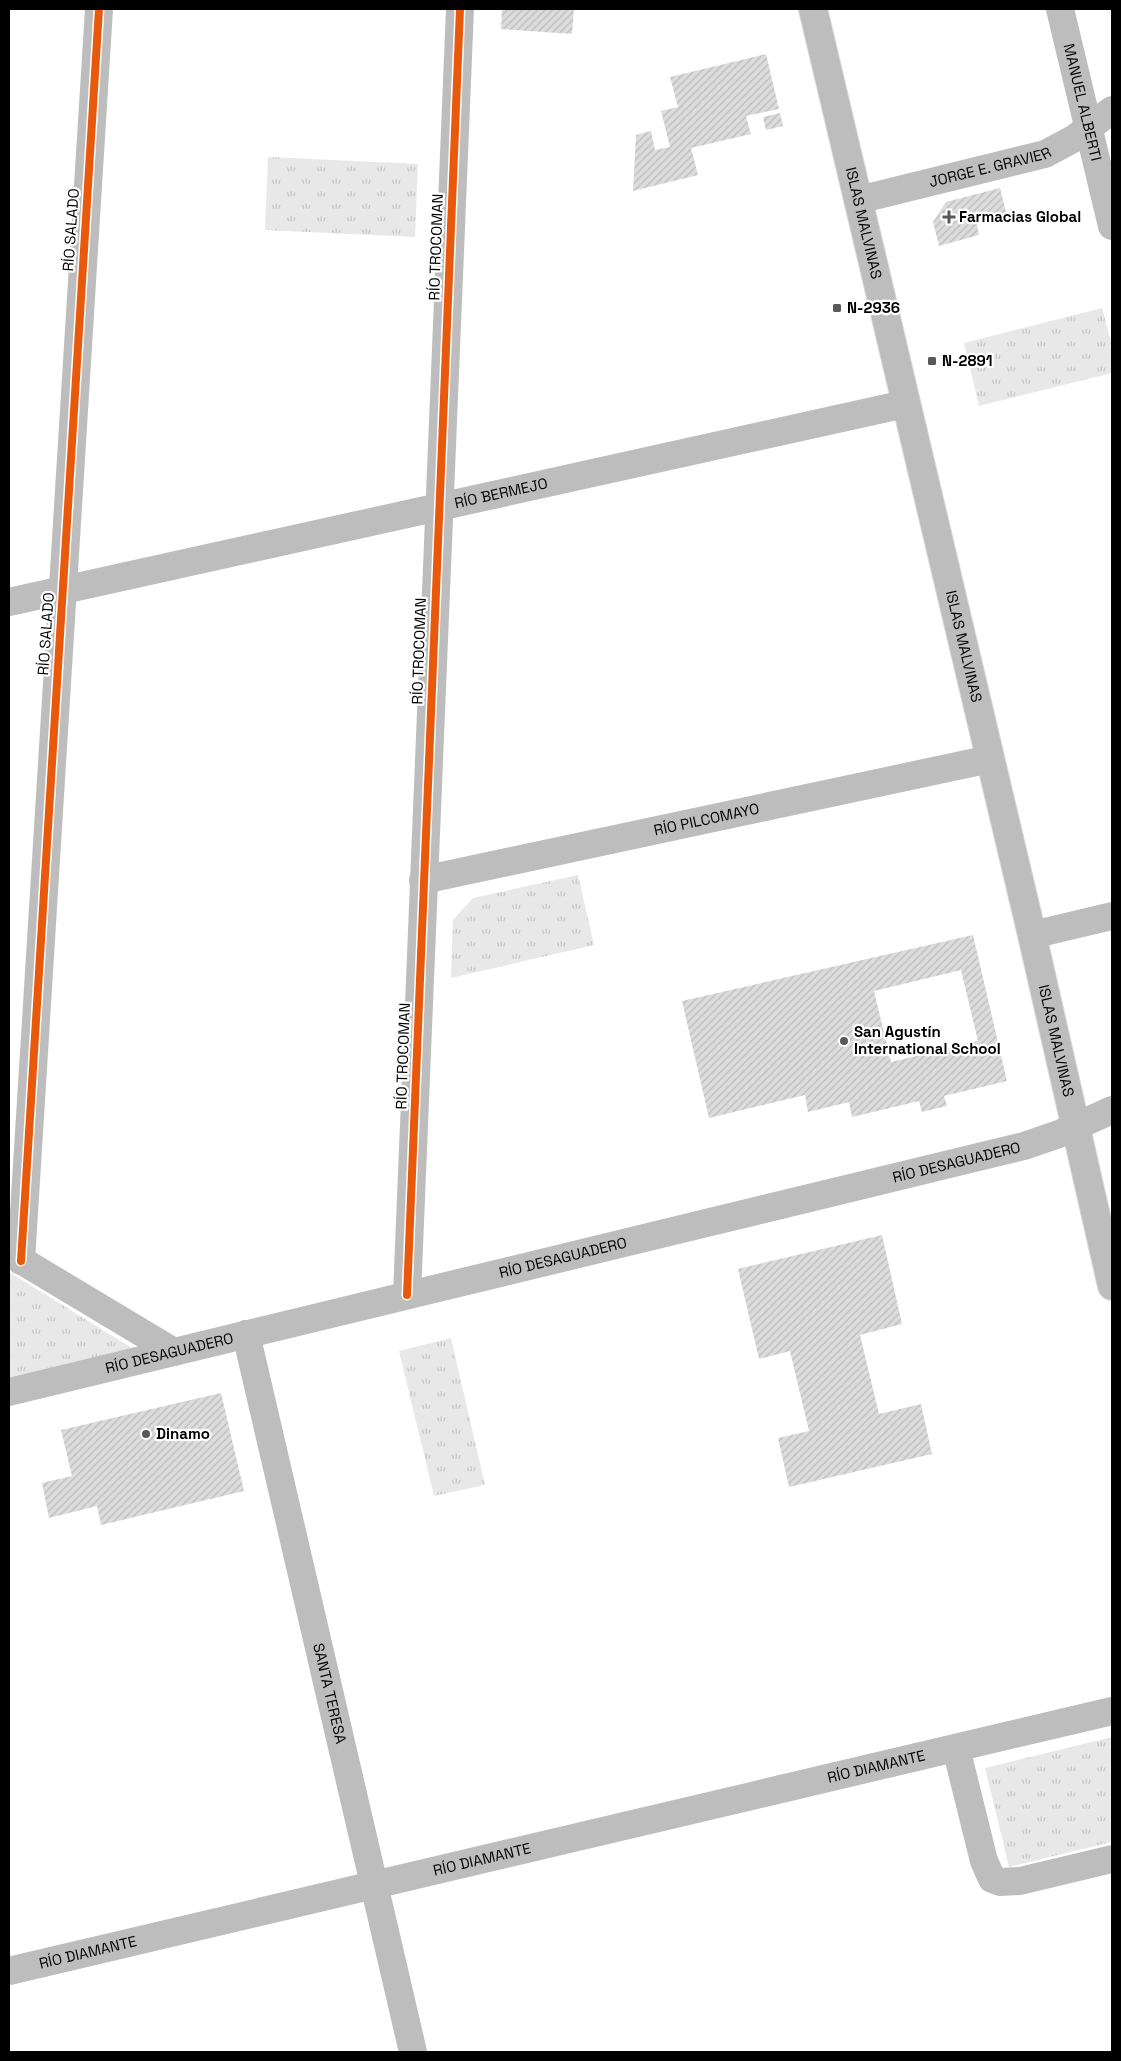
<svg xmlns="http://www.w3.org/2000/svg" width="1121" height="2061" font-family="'Space Grotesk',sans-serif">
	<defs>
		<pattern id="grass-tufts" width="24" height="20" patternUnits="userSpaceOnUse" patternTransform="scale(1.25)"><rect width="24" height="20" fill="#e8e8e8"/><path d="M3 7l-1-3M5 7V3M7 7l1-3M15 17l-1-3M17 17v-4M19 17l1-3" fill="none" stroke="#c5c5c5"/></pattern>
		<pattern id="building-hatch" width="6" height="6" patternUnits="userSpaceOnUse" patternTransform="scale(1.25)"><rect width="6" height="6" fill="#dcdcdc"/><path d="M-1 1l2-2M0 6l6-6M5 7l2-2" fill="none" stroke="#bbb"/></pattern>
	</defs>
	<rect width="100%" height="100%" fill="#fff"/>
	<path fill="url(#grass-tufts)" d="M268,157L418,164L415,237L265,230Z
		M1102,308L1112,346V373L979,406L964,343Z
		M578,875L594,945L451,978L453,920L473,898Z
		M9,1272L132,1348L9,1378Z
		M451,1338L485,1485L434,1496L399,1351Z
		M1112,1737V1842L1009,1867L985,1768Z"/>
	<path fill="url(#building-hatch)" fill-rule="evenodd" d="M502,9H574L572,34L501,29Z
		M766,54L779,109L746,116L751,134L691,148L698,175L633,191L636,135L651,131L655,150L670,147L661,111L678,107L670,77Z
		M780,113L783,126L766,130L763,117Z
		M1000,188L1006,212L976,220L979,235L939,246L933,222L946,202Z
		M973,935L1007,1081L944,1096L947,1106L922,1112L919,1101L852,1117L849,1102L808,1112L805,1095L709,1118L682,1001ZM961,970L978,1041L891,1062L874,991Z
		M882,1235L902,1324L860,1335L879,1414L921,1404L932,1454L789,1487L778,1438L809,1431L790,1351L759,1359L738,1269Z
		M221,1393L244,1491L101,1525L97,1506L49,1518L42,1483L72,1476L61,1430Z"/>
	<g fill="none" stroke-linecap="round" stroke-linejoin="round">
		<defs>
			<g id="major">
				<path id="s8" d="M813,9L1032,935L1112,1286"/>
			</g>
		</defs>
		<use href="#major" stroke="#dbdbdb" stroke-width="30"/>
		<g stroke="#bdbdbd" stroke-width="28">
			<path id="s1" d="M1060,9L1112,226"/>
			<path id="s2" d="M858,200L1045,154L1075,138L1112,110"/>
			<path id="s3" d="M9,602L905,404"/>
			<path id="s4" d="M423,880L990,759"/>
			<path d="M1032,935L1112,916"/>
			<path d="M9,1253L174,1352"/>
			<path d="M21,1261L99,9"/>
			<path d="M407,1295L460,9"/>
			<path id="s5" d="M246,1334L413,2052"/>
			<path id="s6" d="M9,1392L1024,1146L1059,1134L1112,1110"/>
			<path d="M956,1748L984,1861L992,1879L1000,1882L1020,1881L1112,1859"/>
			<path id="s7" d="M9,1971L1112,1711"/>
		</g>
		<use href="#major" stroke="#bdbdbd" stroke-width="28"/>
		<defs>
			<path id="cycleway" d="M21,1261L99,9
				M407,1295L460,9"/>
		</defs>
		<use href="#cycleway" stroke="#fff" stroke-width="11"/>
		<use href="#cycleway" stroke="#e8590c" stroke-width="8"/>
	</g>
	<g fill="#595959" stroke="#fff" stroke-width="2">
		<path d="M946.5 209.5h5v5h5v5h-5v5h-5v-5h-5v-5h5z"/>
		<rect x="832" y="303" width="10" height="10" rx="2.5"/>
		<rect x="927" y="356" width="10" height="10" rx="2.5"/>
		<circle cx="844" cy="1041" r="5"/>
		<circle cx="146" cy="1434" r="5"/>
	</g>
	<g text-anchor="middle" stroke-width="4.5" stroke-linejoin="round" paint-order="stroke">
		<g font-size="15" fill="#000" stroke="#fff">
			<text dy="5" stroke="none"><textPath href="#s1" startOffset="96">MANUEL ALBERTI</textPath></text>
			<text dy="5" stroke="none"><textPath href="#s2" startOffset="136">JORGE E. GRAVIER</textPath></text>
			<text dy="5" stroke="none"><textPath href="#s8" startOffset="220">ISLAS MALVINAS</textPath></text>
			<text transform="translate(71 230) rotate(-86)" y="5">RÍO SALADO</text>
			<text transform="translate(436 247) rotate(-88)" y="5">RÍO TROCOMAN</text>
			<text dy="5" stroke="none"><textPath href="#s3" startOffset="504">RÍO BERMEJO</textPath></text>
			<text transform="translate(46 634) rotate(-86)" y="5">RÍO SALADO</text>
			<text dy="5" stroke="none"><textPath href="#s8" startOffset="655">ISLAS MALVINAS</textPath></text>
			<text transform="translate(419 651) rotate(-88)" y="5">RÍO TROCOMAN</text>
			<text dy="5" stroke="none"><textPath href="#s4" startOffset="290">RÍO PILCOMAYO</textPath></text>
			<text dy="5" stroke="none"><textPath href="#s8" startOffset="1060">ISLAS MALVINAS</textPath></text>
			<text transform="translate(403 1056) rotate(-88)" y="5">RÍO TROCOMAN</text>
			<text dy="5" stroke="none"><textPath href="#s6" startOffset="975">RÍO DESAGUADERO</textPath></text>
			<text dy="5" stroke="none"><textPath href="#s6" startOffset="570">RÍO DESAGUADERO</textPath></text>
			<text dy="5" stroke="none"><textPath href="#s6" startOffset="165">RÍO DESAGUADERO</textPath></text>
			<text dy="5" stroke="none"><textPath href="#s5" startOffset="369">SANTA TERESA</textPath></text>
			<text dy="5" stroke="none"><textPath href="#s7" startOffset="891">RÍO DIAMANTE</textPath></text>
			<text dy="5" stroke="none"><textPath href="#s7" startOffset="486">RÍO DIAMANTE</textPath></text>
			<text dy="5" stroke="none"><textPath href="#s7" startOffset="81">RÍO DIAMANTE</textPath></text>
		</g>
		<g font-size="15" font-weight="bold" fill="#000" stroke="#fff" text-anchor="start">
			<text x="959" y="222">Farmacias Global</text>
			<text x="847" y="313">N-2936</text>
			<text x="942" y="366">N-2891</text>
			<text x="854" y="1037">San Agustín<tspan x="854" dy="17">International School</tspan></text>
			<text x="156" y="1439">Dinamo</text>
		</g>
	</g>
	<rect width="1121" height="2061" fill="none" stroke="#000000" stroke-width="20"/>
</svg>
